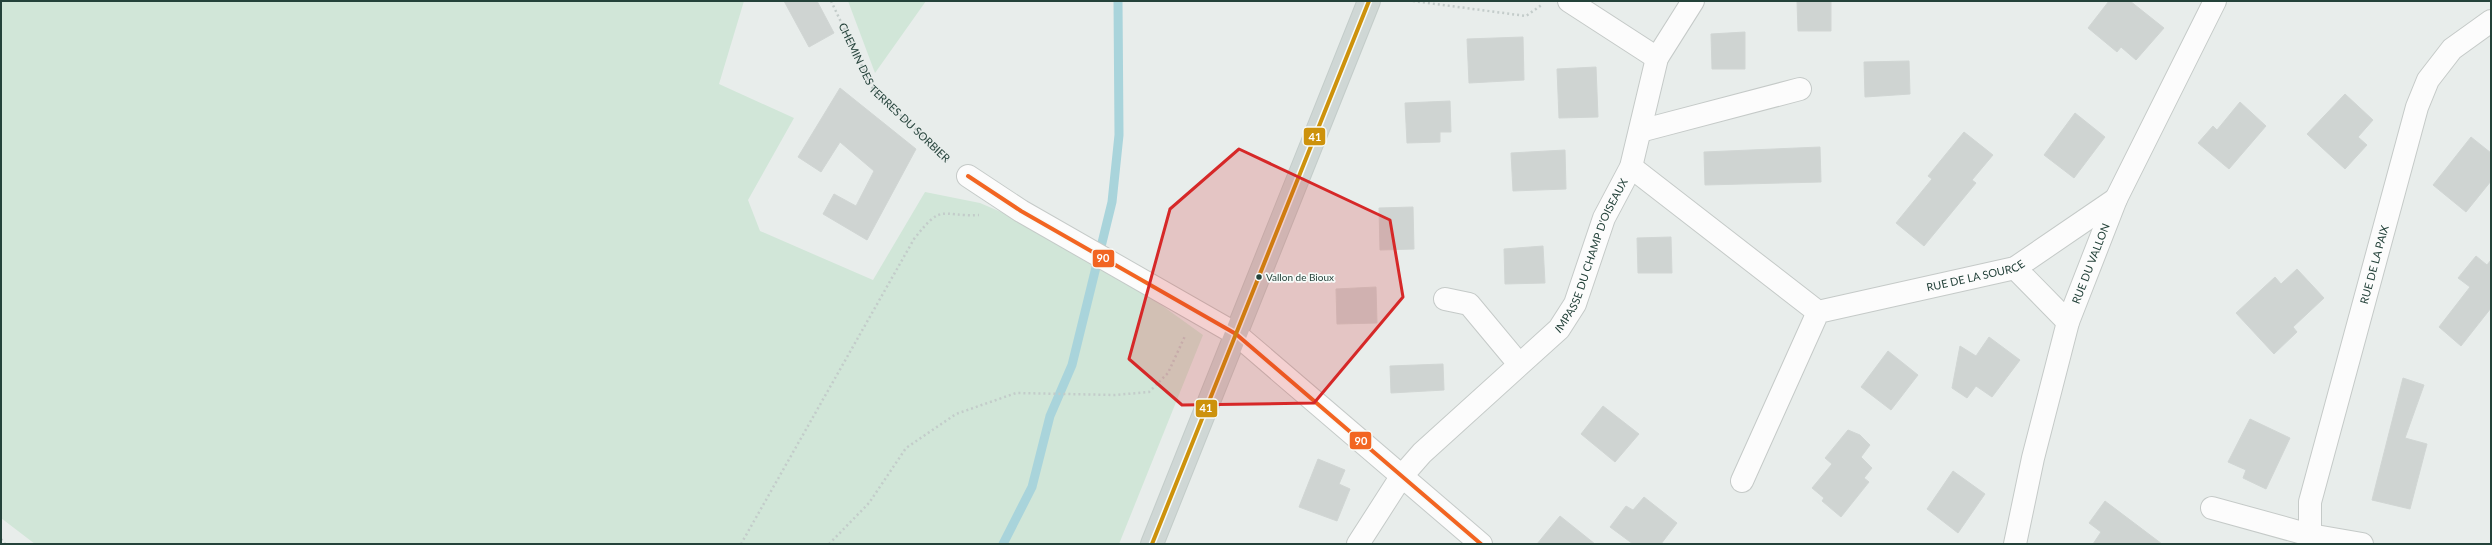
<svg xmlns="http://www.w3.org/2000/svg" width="2492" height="545" font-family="Lato,sans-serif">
	<rect width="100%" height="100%" fill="#e8edeb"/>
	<path fill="#d1e6d8" d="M1,1H744L719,84L794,118L748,200L760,231L873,280L925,192L980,203L1029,224L1139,289L1203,335L1119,544H35L1,518Z
		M848,1H926L875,73Z"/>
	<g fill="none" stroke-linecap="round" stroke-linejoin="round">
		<path stroke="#a9d4db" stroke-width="9" d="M1003,544L1032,487L1050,416L1072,365L1112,202L1119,135L1118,1"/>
	</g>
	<path fill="#cfd4d2" stroke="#d1d6d4" d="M784,1H817L834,33L809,47Z
		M1797,1H1831V31H1798Z
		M2109,1H2130L2164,28L2136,60L2121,47L2117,52L2088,28Z
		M1745,32V69H1712L1711,34Z
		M1523,37L1524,80L1469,83L1467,39Z
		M1909,61L1910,94L1865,97L1864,62Z
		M1596,67L1598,117L1559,118L1557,69Z
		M840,88L916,149L867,240L823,214L834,194L856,206L874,171L840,142L821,172L798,157Z
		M2345,94L2373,120L2358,137L2367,145L2345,169L2307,134Z
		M1450,101L1451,132H1440V142L1407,143L1405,103Z
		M2240,102L2266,126L2229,169L2198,143L2213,126L2217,130Z
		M2075,113L2105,137L2074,178L2044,155Z
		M1964,132L1993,155L1972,180L1976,183L1924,246L1896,223L1932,179L1928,176Z
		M2471,137L2491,153V181L2466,212L2433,185Z
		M1820,147L1821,182L1705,185L1704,152Z
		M1565,150L1566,189L1513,191L1511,153Z
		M1413,207L1414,249L1380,250L1379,208Z
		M1671,237L1672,273H1638L1637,238Z
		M1543,246L1545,283L1505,284L1504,249Z
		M2476,256L2487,265L2491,260V308L2461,346L2439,327L2470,287L2458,278Z
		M2297,269L2324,298L2293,327L2297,332L2274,354L2236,313L2275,277L2281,284Z
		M1376,287L1377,323L1337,324L1336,289Z
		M1989,337L2020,360L1992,397L1976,386L1967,398L1952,388L1960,346L1976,356Z
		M1888,351L1918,375L1891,410L1861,387Z
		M1443,364L1444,390L1391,393L1390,366Z
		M2403,378L2424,385L2405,438L2427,444L2410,509L2372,500Z
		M1603,406L1639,434L1615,462L1581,434Z
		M2250,419L2290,438L2266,489L2243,478L2246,470L2228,462Z
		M1848,430L1860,435L1870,445L1861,457L1872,468L1864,478L1869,482L1841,517L1822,501L1824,498L1812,488L1832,464L1825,458Z
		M1318,459L1345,470L1339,484L1350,489L1337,521L1299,507Z
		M1953,471L1985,494L1958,533L1927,509Z
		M1644,497L1677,523L1661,544H1633L1610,527L1626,506L1633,510Z
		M2105,501L2162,544H2093L2101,532L2089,523Z
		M1560,516L1595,544H1537Z"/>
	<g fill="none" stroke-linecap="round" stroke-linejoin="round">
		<defs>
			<g id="minor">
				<path d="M1569,1L1657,58"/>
				<path d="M1640,131L1800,89"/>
				<path d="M1631,167L1818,312"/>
				<path d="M968,176L1021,211L1236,334L1481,544"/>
				<path d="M2015,268L2068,322"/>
				<path d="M1445,299L1469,304L1519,364"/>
				<path id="s2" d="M1742,481L1818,312L2015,268L2116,199"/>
				<path d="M2212,508L2310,535L2362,544"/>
				<path id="s3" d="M2310,535V502L2417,107L2428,80L2452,49L2491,21"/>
				<path id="s4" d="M1358,544L1401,477L1422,453L1559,329L1575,304L1604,218L1631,167L1657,58L1693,1"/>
				<path id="s5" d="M2015,544L2033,458L2068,322L2116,199L2215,1"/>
			</g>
			<path id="major" d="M1152,544L1369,1"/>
		</defs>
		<use href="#minor" stroke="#c5cac8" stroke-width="24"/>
		<use href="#major" stroke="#c3ccc9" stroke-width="24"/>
		<g stroke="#c3ccca" stroke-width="2.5" stroke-dasharray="2 3" stroke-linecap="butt">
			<path id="s1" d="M831,1L873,89L948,160"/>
			<path d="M1413,1L1526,16L1543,4"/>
			<path d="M1,539L5,544"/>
			<path d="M741,544L914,239C943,202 939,217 979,215"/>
			<path d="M829,544L869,503L906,448L956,414L1016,393L1115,395L1149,392L1168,373L1185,336"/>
		</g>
		<use href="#minor" stroke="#fcfcfc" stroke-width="22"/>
		<use href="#major" stroke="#cfd7d5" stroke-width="22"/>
		<defs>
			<path id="bus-1" d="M968,176L1021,211L1236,334L1481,544"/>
			<path id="bus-2" d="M1152,544L1369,1"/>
		</defs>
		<use href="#bus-1" stroke="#f7fbf9" stroke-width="7"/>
		<use href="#bus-2" stroke="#f7fbf9" stroke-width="7"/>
		<use href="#bus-1" stroke="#f26522" stroke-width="4"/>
		<use href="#bus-2" stroke="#cd920c" stroke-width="4"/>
	</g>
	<path fill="#d62828" fill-opacity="0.2" stroke="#d62828" stroke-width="3" stroke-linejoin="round" d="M1239,149L1390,220L1403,297L1314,403L1182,405L1129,359L1170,209Z"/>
	<circle fill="#24423a" stroke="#f7fbf9" stroke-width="1.5" cx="1259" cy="277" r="3.5"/>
	<g text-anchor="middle" stroke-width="3.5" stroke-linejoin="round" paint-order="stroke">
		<g font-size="10" fill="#24423a" stroke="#f7fbf9" text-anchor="start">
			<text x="1266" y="281">Vallon de Bioux</text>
		</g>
		<g font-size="11" fill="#24423a" stroke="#f7fbf9">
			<text dy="4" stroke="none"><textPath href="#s1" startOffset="113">CHEMIN DES TERRES DU SORBIER</textPath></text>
			<text dy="4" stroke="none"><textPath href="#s4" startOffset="377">IMPASSE DU CHAMP D'OISEAUX</textPath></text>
			<text dy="4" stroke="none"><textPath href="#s5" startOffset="291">RUE DU VALLON</textPath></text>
			<text dy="4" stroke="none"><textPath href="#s3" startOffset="279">RUE DE LA PAIX</textPath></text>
			<text dy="4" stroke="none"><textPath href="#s2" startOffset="347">RUE DE LA SOURCE</textPath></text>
		</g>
	</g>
	<g stroke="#f7fbf9" stroke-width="1.5">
		<rect x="1303" y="127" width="23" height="19" rx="4" fill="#cd920c"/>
		<rect x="1092" y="249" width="23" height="19" rx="4" fill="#f26522"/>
		<rect x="1195" y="399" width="23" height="19" rx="4" fill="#cd920c"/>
		<rect x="1349" y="431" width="23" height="19" rx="4" fill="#f26522"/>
	</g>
	<g font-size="11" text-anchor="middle" font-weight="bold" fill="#fff">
		<text x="1315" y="141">41</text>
		<text x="1103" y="262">90</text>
		<text x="1206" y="412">41</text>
		<text x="1361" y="445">90</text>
	</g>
	<rect width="2492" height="545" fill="none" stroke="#24423a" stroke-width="4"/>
</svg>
